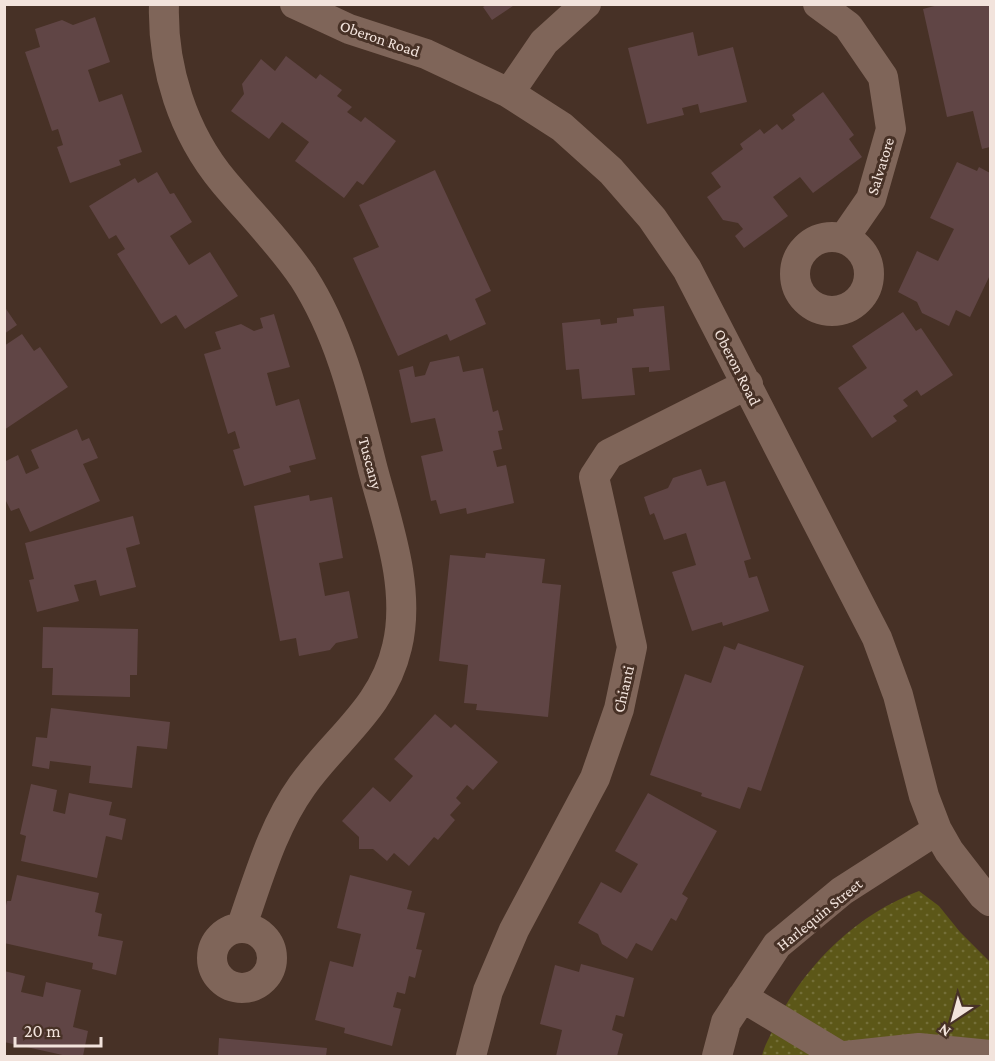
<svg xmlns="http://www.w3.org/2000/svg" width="995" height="1061" font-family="'Crimson Pro',serif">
	<defs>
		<pattern id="green-dots" width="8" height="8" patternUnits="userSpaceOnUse" patternTransform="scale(1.5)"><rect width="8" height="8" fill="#5c5718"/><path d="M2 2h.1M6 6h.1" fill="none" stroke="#746f39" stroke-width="1.8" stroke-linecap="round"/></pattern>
	</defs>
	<rect width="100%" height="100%" fill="#473126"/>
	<path fill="url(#green-dots)" d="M919,891L939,906L960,932L990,962V1056H762C764,1046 770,1037 774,1027C804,966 855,915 919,891Z"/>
	<path fill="#604545" d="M488,4H516L492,20L483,7Z
		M942,4H990V147L982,149L973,111L947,117L923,9Z
		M95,17L110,62L88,70L99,102L122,94L142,152L119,160L121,165L70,183L57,147L63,145L58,129L52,131L25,52L40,47L35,29L62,20L73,25Z
		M693,32L698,56L733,47L747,102L700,113L698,104L682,108L684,115L647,124L628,48Z
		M286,56L316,79L320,74L342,90L337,96L352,107L347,112L361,122L365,117L396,141L363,185L357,181L344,198L295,161L309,142L282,122L269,139L231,111L244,94L242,84L261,59L275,71Z
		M823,92L854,135L849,139L862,157L813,193L800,177L773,197L788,216L744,248L735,236L743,229L738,223L723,220L707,197L721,187L711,173L743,149L740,144L760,129L764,134L777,124L782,130L795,120L792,115Z
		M957,162L977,171L979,167L990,173V275L970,317L956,310L949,326L922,313L917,302L898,292L917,251L938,261L954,229L930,218Z
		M435,170L491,291L475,299L486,324L450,341L447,334L398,356L353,258L379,247L359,205Z
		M157,172L170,194L174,193L192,222L170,236L189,265L210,252L238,296L185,329L176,315L161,324L117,254L125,249L116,235L109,239L89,206L135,178L138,183Z
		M4,306L17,325L4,334Z
		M664,306L670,370L649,372V367L632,368L635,395L582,399L579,369L566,370L562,323L600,319L601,325L617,323V318L634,316L633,309Z
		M903,312L916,331L921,328L953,375L921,396L917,390L903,400L908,406L893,416L897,421L872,438L838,388L867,368L852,346Z
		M274,314L290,367L267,373L276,406L299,399L316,459L289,466L291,472L244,486L233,450L240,448L235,431L228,434L204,354L221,349L215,332L241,324L254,331L263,328L260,318Z
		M22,334L34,351L40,347L68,387L4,430V346Z
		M459,356L463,372L483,368L493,412L498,410L503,430L498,431L502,449L493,451L497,467L506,465L514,503L467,514L466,508L440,514L436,500L431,501L421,456L443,451L435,418L411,423L399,370L413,366L415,377L425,375L430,362Z
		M77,429L82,441L89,438L98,458L83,464L100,501L30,532L19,508L11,511L4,497V462L18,455L26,474L39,468L31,450Z
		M701,469L707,486L725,481L751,559L744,561L749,578L757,576L769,611L723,626L722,622L692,631L672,572L696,565L686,533L664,540L654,513L650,515L644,497L668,488L673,478Z
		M309,495L310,501L332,497L343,558L319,563L325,596L349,591L358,638L336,643L330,650L299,656L296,638L280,641L254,506Z
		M133,516L140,544L126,548L136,587L100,596L96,580L74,585L79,601L37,612L29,580L34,579L25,543Z
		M486,553L545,559L542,583L561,585L548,717L476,710L477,704L464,703L468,665L439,661L450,555L485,558Z
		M43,627L138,629L137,675H130V697L52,695L53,668H42Z
		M738,643L804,666L761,791L748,787L740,809L701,796L702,793L650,775L685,674L711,683L724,646L735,650Z
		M51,708L170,722L167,749L137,746L132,788L89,783L91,766L50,761L49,769L32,766L36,737L47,738Z
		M435,714L451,728L455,724L498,762L473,790L467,785L456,798L461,803L450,815L455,820L438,840L434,837L409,866L394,853L387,861L373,849H359V837L342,821L373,787L390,802L413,776L394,759Z
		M31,784L57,790L53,811L65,814L69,793L112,802L109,815L126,819L122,840L106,836L97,878L21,861L26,836L20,834Z
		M648,793L717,831L682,894L688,898L676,921L671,918L652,951L636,943L627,959L602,944L598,934L578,923L601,882L621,893L638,864L615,851Z
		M17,875L99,893L95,912L102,914L98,936L123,941L116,975L92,969L93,963L4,943V914L7,901H11Z
		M350,875L412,891L407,909L425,913L416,949L422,950L415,978L409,976L405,994L397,992L393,1007L401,1009L392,1046L344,1033L345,1028L315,1020L330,961L353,967L361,934L337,928Z
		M581,964L634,978L624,1017L616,1015L612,1030L623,1034L617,1056H556L562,1030L540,1024L555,965L579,972Z
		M4,971L25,976L21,992L43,997L46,982L81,990L73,1027L88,1031L83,1056H67L4,1042Z
		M219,1038L327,1048L326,1056H218Z"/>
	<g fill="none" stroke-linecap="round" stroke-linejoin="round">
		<path stroke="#7f6559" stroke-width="30" d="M164,4C162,67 183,133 224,182C250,213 280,243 303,277C341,336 356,403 373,470C388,526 411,589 397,647C383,708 336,738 302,786C272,828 258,880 241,928
			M295,4L349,29L426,54L509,93L562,127L611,171L652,218L687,269L877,638L898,695L924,796L937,830L949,851L983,895L990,901
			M818,4L848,26L883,77L891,129L871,199L844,238
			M509,93L544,42L586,4
			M795 274a37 37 0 1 1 74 0a37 37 0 1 1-74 0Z
			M212 958a30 30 0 1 1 60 0a30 30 0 1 1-60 0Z
			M742,997L840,1056
			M471,1056L488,991L514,930L595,778L619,709L632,647L594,477L609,454L748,384
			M717,1056L726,1022L777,945L842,891L937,830
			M845,1056L919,1048L990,1055"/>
	</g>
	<g text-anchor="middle" stroke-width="6" stroke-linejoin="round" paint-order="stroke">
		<g font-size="16" fill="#f2e3dc" stroke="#473126">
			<text transform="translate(380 38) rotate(19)" y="6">Oberon Road</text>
			<text transform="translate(880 166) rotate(-73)" y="6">Salvatore</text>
			<text transform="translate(738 367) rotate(63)" y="6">Oberon Road</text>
			<text transform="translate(371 463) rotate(75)" y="6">Tuscany</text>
			<text transform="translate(623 689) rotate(-77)" y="6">Chianti</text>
			<text transform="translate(819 914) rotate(-39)" y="6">Harlequin Street</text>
		</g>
	</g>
	<rect width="995" height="1061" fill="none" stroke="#f2e3dc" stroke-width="12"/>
	<g transform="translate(953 1019) rotate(216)" stroke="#473126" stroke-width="4.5" paint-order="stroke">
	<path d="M0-4.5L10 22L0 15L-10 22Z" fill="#f2e3dc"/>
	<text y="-9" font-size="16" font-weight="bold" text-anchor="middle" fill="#f2e3dc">N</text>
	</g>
	<path d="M15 1037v9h86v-9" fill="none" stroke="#f2e3dc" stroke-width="3"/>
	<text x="24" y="1037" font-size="18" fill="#f2e3dc" stroke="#473126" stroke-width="4.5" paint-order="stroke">20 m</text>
</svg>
